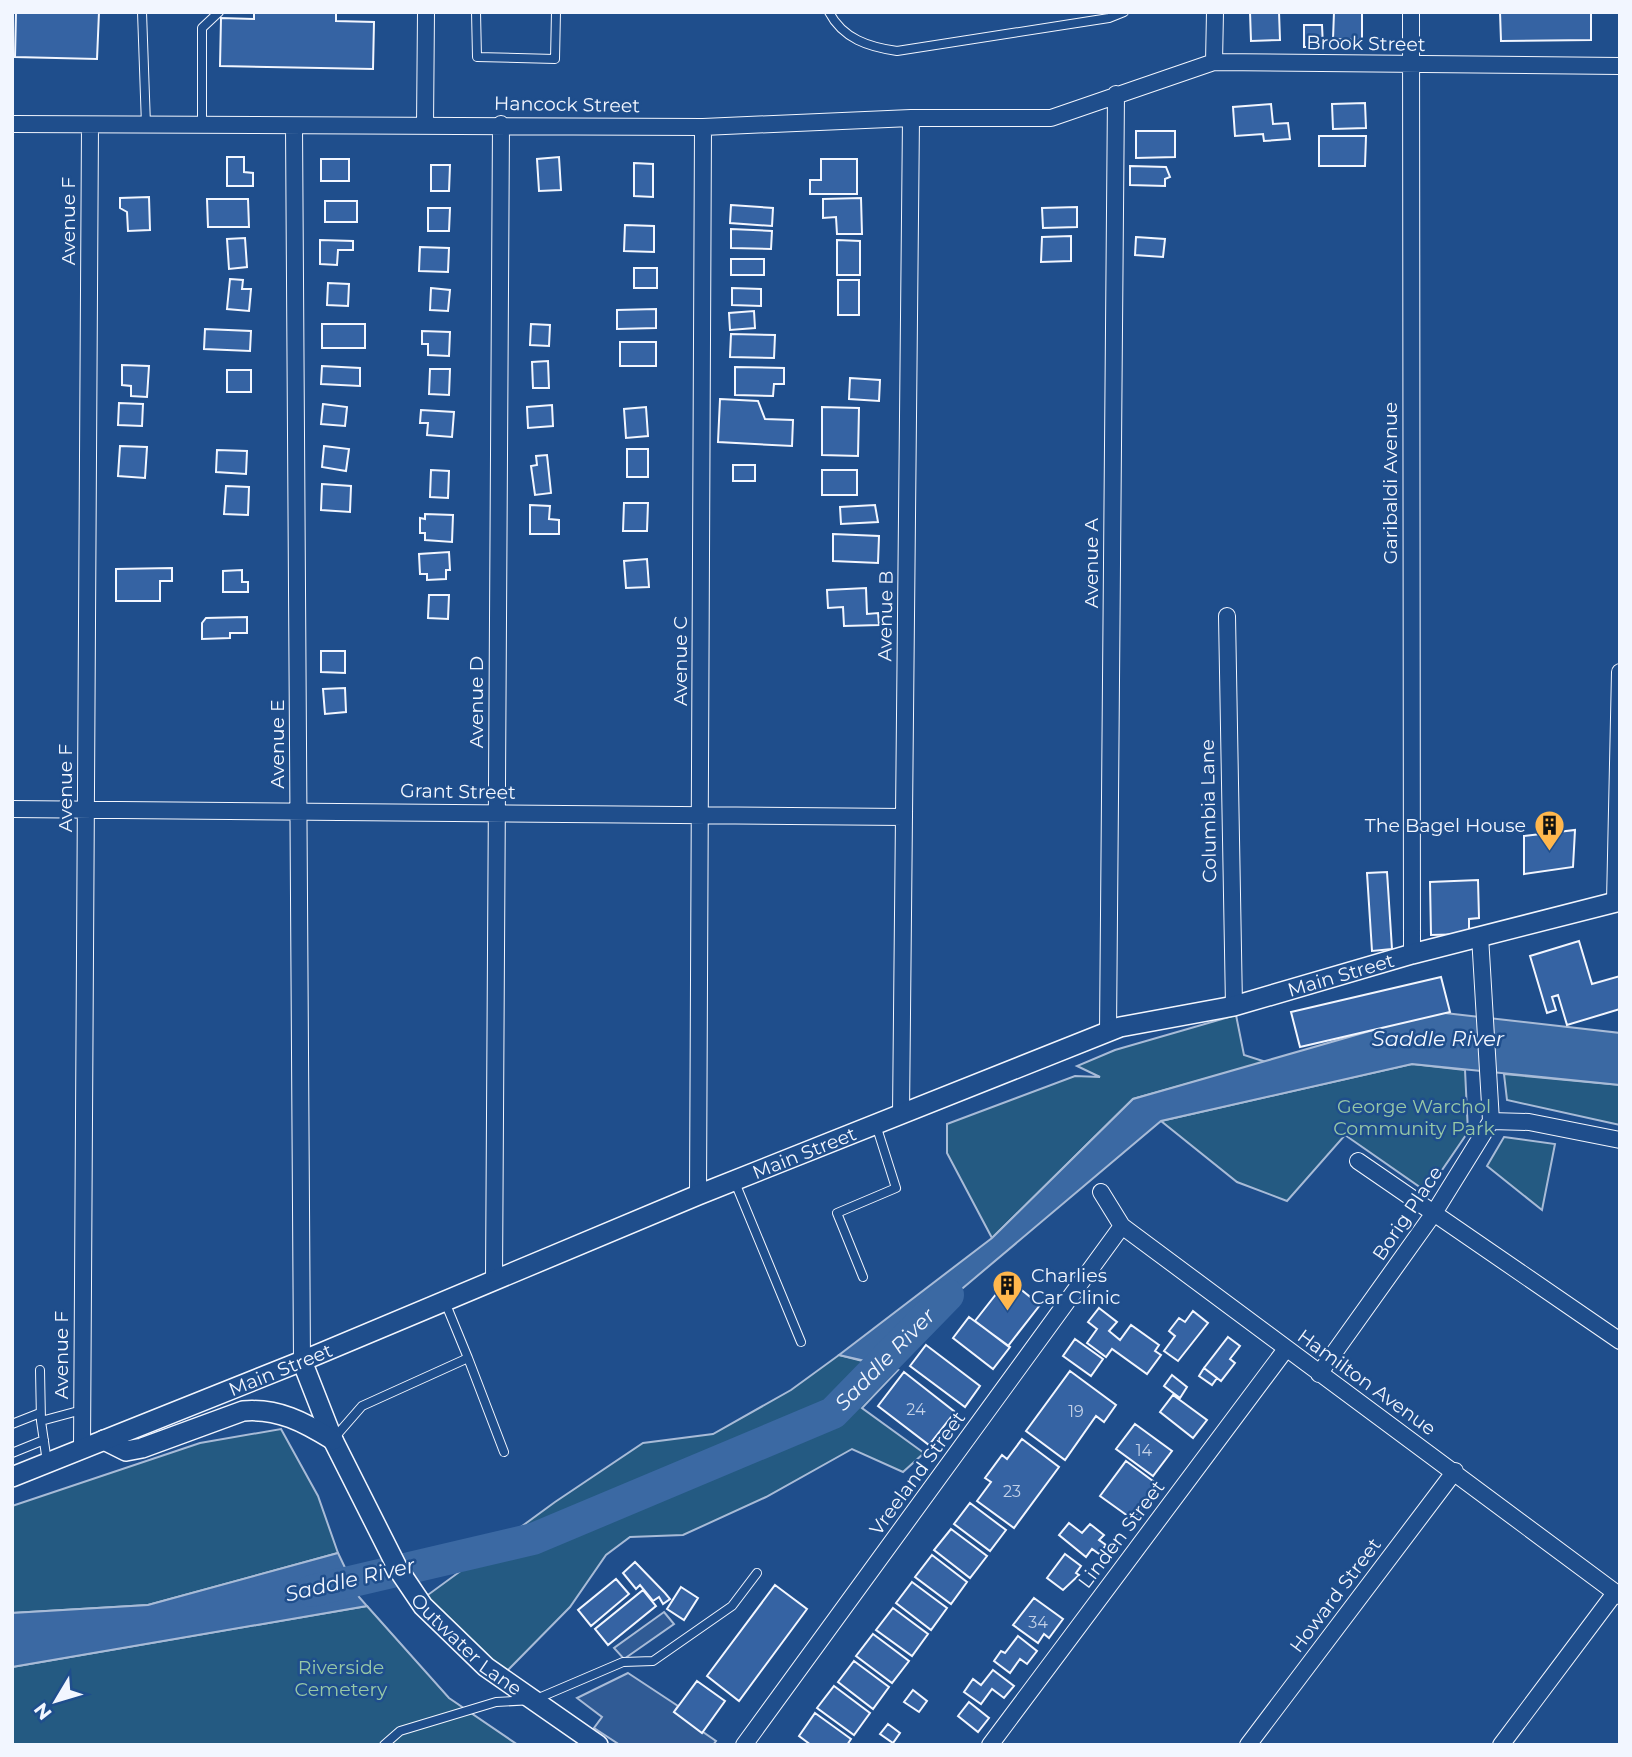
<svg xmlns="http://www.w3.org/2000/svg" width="1632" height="1757" font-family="Montserrat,sans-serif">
	<rect width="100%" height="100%" fill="#1f4e8c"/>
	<path fill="#245a82" stroke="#a8bbd7" stroke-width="2" d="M1236,1015L1244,1055L1266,1062L1133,1099L992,1238L947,1153V1124L1075,1076L1100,1077L1077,1066L1115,1050Z
		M1412,1064L1465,1070L1468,1132L1427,1192L1345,1135L1287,1201L1237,1182L1161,1121Z
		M1504,1074L1620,1085V1125L1507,1100Z
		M1504,1137L1555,1144L1542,1210L1487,1166Z
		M839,1355L898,1370L862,1408L924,1453L903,1472L852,1449L766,1497L683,1535L630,1537L606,1555L570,1607L506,1672L475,1647L425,1597L555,1502L643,1443L713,1434L791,1390Z
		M281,1429L318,1496L338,1553L148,1605L12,1613V1506L200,1443Z
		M367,1606L449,1698L518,1745H12V1667Z"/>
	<path fill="#305b95" stroke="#a8bbd7" stroke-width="2" d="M664,1612L674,1624L624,1659L614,1648Z
		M628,1673L678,1706L674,1712L716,1741L713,1745H620L594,1728L602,1717L577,1698Z"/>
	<path fill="#3b69a3" stroke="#a8bbd7" stroke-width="2" d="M1436,1012L1620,1033V1085L1412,1064L1161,1121L874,1363L839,1355L992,1238L1133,1099Z
		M338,1553L359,1597L367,1606L12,1667V1613L148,1605Z"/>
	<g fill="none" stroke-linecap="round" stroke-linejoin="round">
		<path stroke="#3b69a3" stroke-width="32" id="s1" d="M311,1591L533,1539L833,1413L948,1295"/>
	</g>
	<path fill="#3563a3" stroke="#f2f6ff" stroke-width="2" d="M16,12H99L97,59L15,57Z
		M254,12H336V21L374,22L373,69L220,66L221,18L254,19Z
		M1250,12H1279L1280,40L1251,41Z
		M1334,12H1362V40L1333,39Z
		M1500,12H1591V40L1501,41Z
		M1304,25H1322L1323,47H1304Z
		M1365,103L1366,128L1333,129L1332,104Z
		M1271,104L1273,124L1288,123L1290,139L1264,141L1263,134L1235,136L1233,107Z
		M1136,131H1175V157L1136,158Z
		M1319,136H1366L1365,166H1319Z
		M227,157H244V172L253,173V186H227Z
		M559,157L561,190L539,191L537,159Z
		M321,159H349V181H321Z
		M821,159H857V194H810V180H821Z
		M634,163L653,164V197L634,196Z
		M431,165H450L449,191H431Z
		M1130,166L1166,167L1170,177L1165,179V186L1130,185Z
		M149,197L150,230L128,231L127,212L120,208V198Z
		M861,198L862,234H837L836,217L823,218V199Z
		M207,199H248L249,227H208Z
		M325,201H357V222H325Z
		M731,205L773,208L772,226L730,223Z
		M1077,207V227L1043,228L1042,208Z
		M428,208H450L449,231H428Z
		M625,225L654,226V252L624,251Z
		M731,229L772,231L771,249L731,248Z
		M1071,236V261L1041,262L1042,237Z
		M1136,237L1165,239L1163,257L1135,255Z
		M245,238L247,267L229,269L227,239Z
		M320,240L353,241V250H338L337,265L320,264Z
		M837,240L860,241V275H837Z
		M420,247L449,248L448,272L419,271Z
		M731,259H764V275H731Z
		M634,268H657V288H634Z
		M230,279L243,280L242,289H251L249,311L227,309Z
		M838,280H859V315H838Z
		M328,283L349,284L348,306L327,305Z
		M431,288L450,290L448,311L430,310Z
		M732,288L761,289V306L732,305Z
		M656,309V328L617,329V310Z
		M754,311L755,328L730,330L729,313Z
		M322,324H365V348H322Z
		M531,324L550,325L549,346L530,345Z
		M205,329L251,331L250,351L204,349Z
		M422,331L450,332L449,356L428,355V344H422Z
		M731,334L775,335L774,358L730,357Z
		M620,342H656V366H620Z
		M548,361L549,388H533L532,362Z
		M122,365L149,366L147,397L131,396V386L122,385Z
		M322,366L360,368V386L321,384Z
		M735,367L784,368V384H774L773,396L735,395Z
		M430,369H450L449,395L429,394Z
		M227,370H251V392H227Z
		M850,378L880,380L879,401L849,399Z
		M720,399L758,401L765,419L793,420L792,446L718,442Z
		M119,403L143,404L142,426L118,425Z
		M323,404L347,407L345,426L321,424Z
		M552,405L553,426L528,428L527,407Z
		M646,407L648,436L626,438L624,409Z
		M822,407L859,408L858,456L822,455Z
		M421,410L454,412L452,437L427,435L428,423H420Z
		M120,446L147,447L145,478L118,476Z
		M324,446L349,449L346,471L322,467Z
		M627,449H648V477H627Z
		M217,450L247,451L246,474L216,472Z
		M547,455L551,493L535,495L531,466L537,465L536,456Z
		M733,465H755V481H733Z
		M431,470L449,471L448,498L430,497Z
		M822,470H857V495H822Z
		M322,484L351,486L350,512L321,510Z
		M226,486L249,487L248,515L224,514Z
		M624,503H648L647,531H623Z
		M530,505L550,506L549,519L559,520V534H530Z
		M875,505L878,522L841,524L840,507Z
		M425,514L453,515L452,542L425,540V533H420V518L425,519Z
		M833,534L879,536L878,563L833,561Z
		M449,552L450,570H446V579L427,580V574H420L419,554Z
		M647,559L649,587L626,588L624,561Z
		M172,568V581H160V601H116V569Z
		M242,570V582H248V592H223V571Z
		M866,588L867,614L878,613L879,625L844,626L843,607L828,608L827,590Z
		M429,595H449L448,619L428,618Z
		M247,617V633H230V638L202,639V623L206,618Z
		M321,651H345V673L321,672Z
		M345,688L346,712L325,714L323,689Z
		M1575,830L1573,867L1524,874V836Z
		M1387,872L1392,949L1372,951L1367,873Z
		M1478,880L1479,918L1469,919V934L1431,935L1430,882Z
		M1579,941L1592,984L1620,976V1009L1567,1025L1558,995L1552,997L1556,1010L1547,1013L1530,956Z
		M1441,977L1450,1012L1300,1047L1291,1012Z
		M1008,1279L1040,1305L1008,1346L975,1321Z
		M1099,1308L1117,1322L1109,1331L1120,1340L1131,1325L1159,1345L1155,1351L1161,1355L1147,1374L1112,1349L1106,1357L1087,1343L1097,1329L1088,1322Z
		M1193,1311L1208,1323L1178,1361L1164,1351L1175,1336L1169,1331L1179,1318L1185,1322Z
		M969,1317L1010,1347L993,1369L953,1338Z
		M1228,1337L1240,1346L1230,1359L1235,1363L1221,1381L1204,1368Z
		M1075,1339L1103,1359L1091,1376L1063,1356Z
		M926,1345L980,1386L965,1407L910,1366Z
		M1204,1368L1217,1378L1212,1385L1199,1376Z
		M1070,1371L1116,1405L1104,1422L1096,1416L1065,1460L1026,1431Z
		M904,1372L955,1412L929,1445L878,1406Z
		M1172,1375L1187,1387L1180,1398L1164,1386Z
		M1173,1395L1207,1420L1193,1438L1160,1412Z
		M1135,1424L1172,1451L1153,1476L1116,1449Z
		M1022,1439L1059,1467L1014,1528L977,1501L991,1482L985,1478L1002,1455L1007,1459Z
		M1126,1461L1157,1484L1149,1495L1152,1497L1132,1519L1100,1496Z
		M970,1503L1006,1530L990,1551L954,1524Z
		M1069,1523L1082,1533L1090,1524L1104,1535L1099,1540L1106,1545L1099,1554L1092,1549L1086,1557L1059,1535Z
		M951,1529L987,1556L970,1578L934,1550Z
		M1065,1554L1081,1566L1076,1573L1079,1575L1063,1590L1047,1578Z
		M932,1555L967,1582L951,1604L915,1577Z
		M635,1562L665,1593L670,1599L663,1604L659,1597L653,1601L640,1585L636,1589L623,1573Z
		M616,1579L629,1594L591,1626L578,1610Z
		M912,1582L947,1608L931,1630L896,1603Z
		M775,1585L807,1609L739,1701L707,1676Z
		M681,1587L698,1598L684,1620L667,1609Z
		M643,1590L656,1606L608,1645L595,1629Z
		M1034,1598L1063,1619L1049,1638L1044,1634L1038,1643L1013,1625Z
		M893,1608L928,1634L912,1656L876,1630Z
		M873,1634L909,1661L892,1683L856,1656Z
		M1018,1636L1037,1651L1027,1664L1020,1659L1010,1673L994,1661L1001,1651L1005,1653Z
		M854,1661L889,1687L873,1709L838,1682Z
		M993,1670L1014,1686L1004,1698L992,1689L981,1704L964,1692L973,1679L981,1685Z
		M697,1681L725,1701L702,1733L674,1712Z
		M834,1686L870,1713L854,1735L817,1708Z
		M913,1690L927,1701L919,1712L904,1702Z
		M969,1702L989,1718L978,1732L958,1716Z
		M815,1713L851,1739L847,1745H811L799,1736Z
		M888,1724L900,1733L893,1743L880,1734Z"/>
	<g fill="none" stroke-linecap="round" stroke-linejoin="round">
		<defs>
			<path id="service" d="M142,12L146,125
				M476,12L477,57L555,59L556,12
				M829,12C843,39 869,47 897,51L1109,18L1124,12
				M202,125V28L219,12
				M734,1180L801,1342
				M863,1277L837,1213L896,1188L876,1125
				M468,1358L504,1452
				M40,1370L41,1421
				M12,1424L40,1413
				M335,1437L362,1406L468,1358L445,1302
				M12,1453L44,1440
				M47,1462L41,1421L82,1410
				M384,1745L400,1731L496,1702L534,1700L623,1662L653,1661L732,1606L757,1573"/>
			<path id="minor" d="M1411,12L1412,954
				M1214,62L1215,12
				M12,124L703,127L911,118H1051L1214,62L1620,66
				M425,125L426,12
				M294,126L302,1361
				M1227,616L1234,1006
				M12,809L904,817
				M1615,902L1620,672
				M1108,1032L1116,94
				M901,1114L911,118
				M1491,1121L1529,1122L1620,1140
				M1358,1161L1620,1341
				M1101,1192L1122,1226L1620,1596
				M698,1195L703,127
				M494,1281L501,124
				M1319,1374L1434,1213L1491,1121L1480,936
				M82,1449L90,126
				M744,1745L1122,1226
				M990,1745L1286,1349
				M1248,1745L1455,1471
				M1501,1745L1615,1593"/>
			<g id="tertiary">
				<path id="s2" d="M302,1361L333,1440L398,1569L423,1606L486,1667L598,1745"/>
				<path d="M104,1440L126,1451L142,1448L243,1411C278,1408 304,1422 333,1440"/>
				<path id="s3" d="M12,1477L302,1361L698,1195L1120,1027L1234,1006L1412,954L1620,901"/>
			</g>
		</defs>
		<use href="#service" stroke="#f2f6ff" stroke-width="10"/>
		<use href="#minor" stroke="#f2f6ff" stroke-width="18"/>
		<use href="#tertiary" stroke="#f2f6ff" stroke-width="22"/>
		<use href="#service" stroke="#1f4e8c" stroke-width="8"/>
		<use href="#minor" stroke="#1f4e8c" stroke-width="16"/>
		<use href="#tertiary" stroke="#1f4e8c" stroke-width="19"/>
	</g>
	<defs>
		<symbol id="building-pin" viewBox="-11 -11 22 30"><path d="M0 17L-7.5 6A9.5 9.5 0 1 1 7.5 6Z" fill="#ffb74d" stroke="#1f4e8c"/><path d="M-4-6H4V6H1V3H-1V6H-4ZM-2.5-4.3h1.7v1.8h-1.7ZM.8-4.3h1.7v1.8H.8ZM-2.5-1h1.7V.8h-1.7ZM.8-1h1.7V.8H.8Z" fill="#111"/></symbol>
	</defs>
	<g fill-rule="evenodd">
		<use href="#building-pin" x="1532" y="808" width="35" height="47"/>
		<use href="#building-pin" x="990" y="1268" width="35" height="47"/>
	</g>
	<g text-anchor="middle" stroke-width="5" stroke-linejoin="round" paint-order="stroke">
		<g font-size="16" fill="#c3d1e8">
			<text x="916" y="1415">24</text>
			<text x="1076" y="1417">19</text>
			<text x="1144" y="1456">14</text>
			<text x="1012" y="1497">23</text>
			<text x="1038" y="1628">34</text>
		</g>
		<g font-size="19" fill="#f2f6ff" stroke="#1f4e8c">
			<text transform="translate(1366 43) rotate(1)" y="7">Brook Street</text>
			<text transform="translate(567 104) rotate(1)" y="7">Hancock Street</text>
			<text transform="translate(68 221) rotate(-90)" y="7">Avenue F</text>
			<text transform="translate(1390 483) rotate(-90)" y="7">Garibaldi Avenue</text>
			<text transform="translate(1091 563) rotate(-90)" y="7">Avenue A</text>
			<text transform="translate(885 616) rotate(-89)" y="7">Avenue B</text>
			<text transform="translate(680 661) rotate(-90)" y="7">Avenue C</text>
			<text transform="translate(476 702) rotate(-90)" y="7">Avenue D</text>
			<text transform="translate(277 744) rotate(-90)" y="7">Avenue E</text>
			<text transform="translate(65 788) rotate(-90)" y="7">Avenue F</text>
			<text transform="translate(458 791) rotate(1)" y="7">Grant Street</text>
			<text transform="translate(1208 811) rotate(-91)" y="7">Columbia Lane</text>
			<text dy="7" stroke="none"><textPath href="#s3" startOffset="1423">Main Street</textPath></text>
			<text dy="7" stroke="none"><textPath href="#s3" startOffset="856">Main Street</textPath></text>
			<text transform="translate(1407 1213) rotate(-56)" y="7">Borig Place</text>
			<text transform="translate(61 1355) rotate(-90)" y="7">Avenue F</text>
			<text dy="7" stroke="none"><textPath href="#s3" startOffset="289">Main Street</textPath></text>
			<text transform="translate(1367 1382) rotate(36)" y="7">Hamilton Avenue</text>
			<text transform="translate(917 1473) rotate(-54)" y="7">Vreeland Street</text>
			<text transform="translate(1121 1534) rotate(-53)" y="7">Linden Street</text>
			<text transform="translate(1335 1595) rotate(-53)" y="7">Howard Street</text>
			<text dy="7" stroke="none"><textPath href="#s2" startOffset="332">Outwater Lane</textPath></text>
		</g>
		<g font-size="19" fill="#f2f6ff" stroke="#1f4e8c" text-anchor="end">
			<text x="1526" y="832">The Bagel House</text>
			<text x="1031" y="1282" text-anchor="start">Charlies<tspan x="1031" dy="22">Car Clinic</tspan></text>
		</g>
		<g font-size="19" fill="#97c8a6" stroke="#1f4e8c">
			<text x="1414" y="1113">George Warchol<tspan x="1414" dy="22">Community Park</tspan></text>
			<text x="341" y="1674">Riverside<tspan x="341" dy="22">Cemetery</tspan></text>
		</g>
		<g font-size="21" font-style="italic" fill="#f2f6ff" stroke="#1f4e8c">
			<text x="1438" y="1046">Saddle River</text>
			<text dy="7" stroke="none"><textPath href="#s1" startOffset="628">Saddle River</textPath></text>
			<text transform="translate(350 1580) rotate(-13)" y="7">Saddle River</text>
		</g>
	</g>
	<rect width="1632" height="1757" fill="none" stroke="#f2f6ff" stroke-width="28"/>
	<g transform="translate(56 1701) rotate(232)" stroke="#1f4e8c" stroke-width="5" paint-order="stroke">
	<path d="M0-5L12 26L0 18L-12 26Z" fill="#f2f6ff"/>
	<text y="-10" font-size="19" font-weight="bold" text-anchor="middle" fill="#f2f6ff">N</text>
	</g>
</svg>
